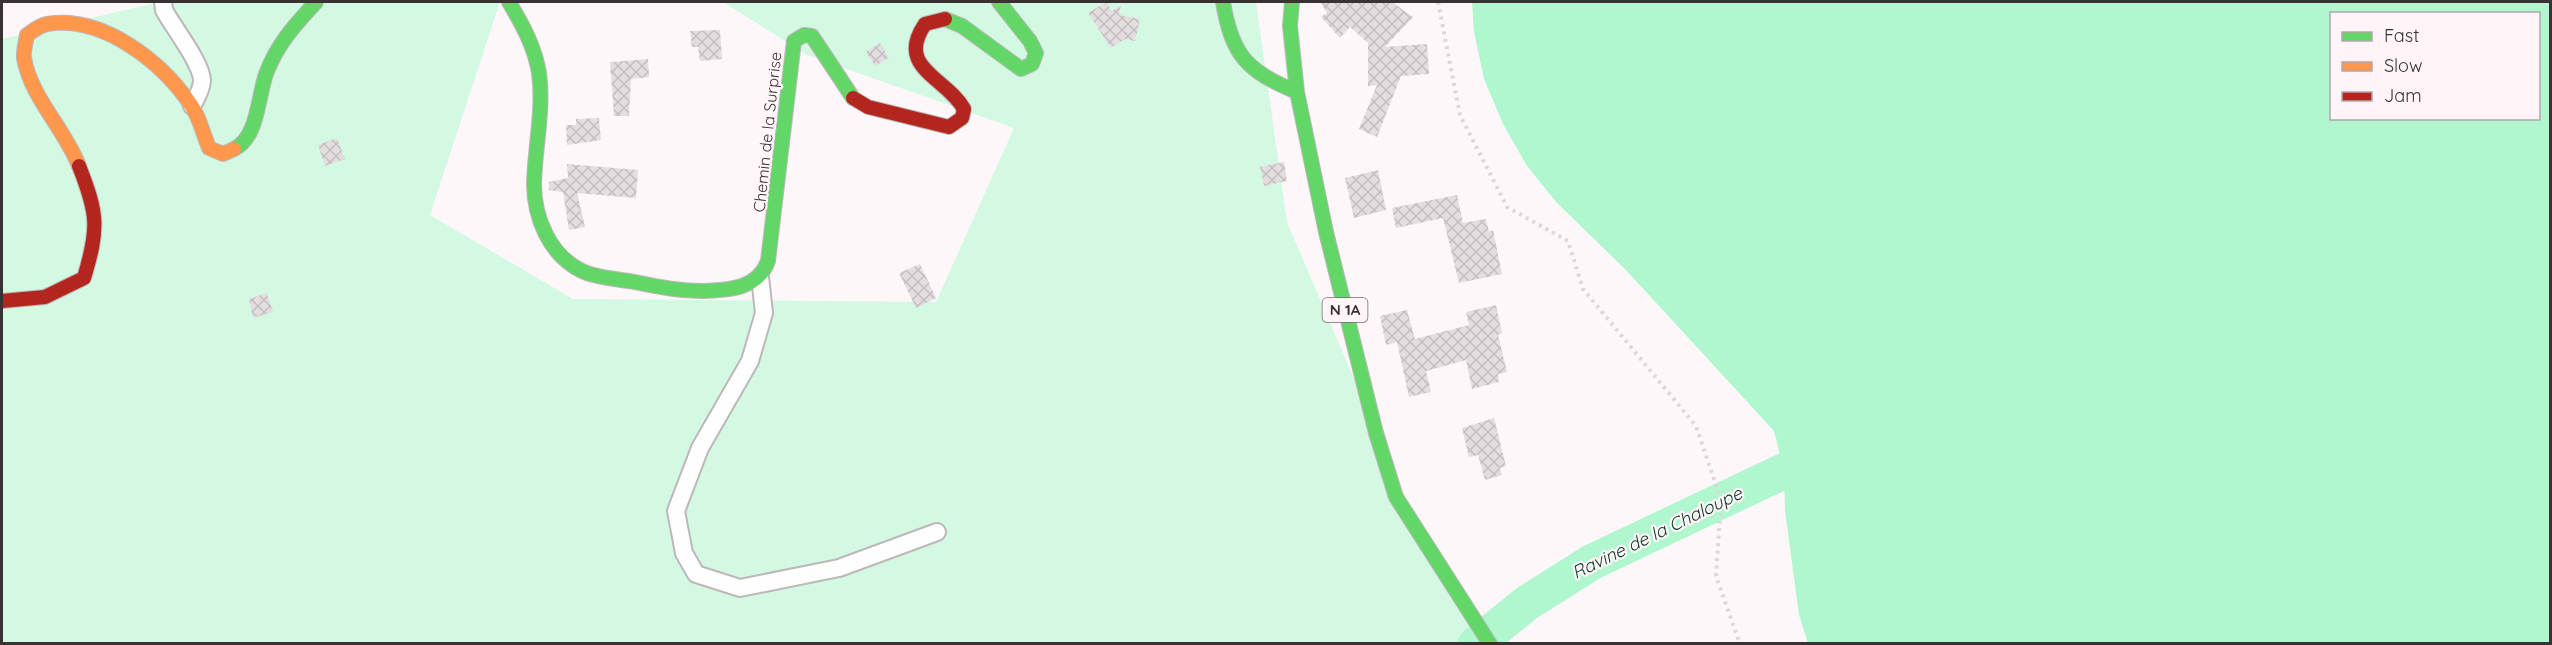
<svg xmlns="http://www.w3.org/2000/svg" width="2552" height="645" font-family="Quicksand,sans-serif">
	<defs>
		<pattern id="building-cross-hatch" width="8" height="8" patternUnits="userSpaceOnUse" patternTransform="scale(1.5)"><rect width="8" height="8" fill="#e4dde0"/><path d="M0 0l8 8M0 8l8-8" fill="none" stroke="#c4bec1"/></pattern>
	</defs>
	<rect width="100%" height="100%" fill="#fdf7fa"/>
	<path fill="#d4f9e3" d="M159,2H500L430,215L573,299L936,302L1014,128L807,55L723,2H1256L1287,222L1405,498L1490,644H2V39Z"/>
	<path fill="#b0f6cf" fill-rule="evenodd" d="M1472,2H2550V643H1808L1799,615L1785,511L1784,471L1774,431L1625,269L1557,203L1527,166L1503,124L1484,79L1474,32ZM2332,14H2538V118H2332Z"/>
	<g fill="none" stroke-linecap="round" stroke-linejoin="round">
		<path stroke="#b0f6cf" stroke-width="36" d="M1476,644L1527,603L1592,562L1784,471"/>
	</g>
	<path fill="url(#building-cross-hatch)" d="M1106,2L1112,11L1121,5L1119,15L1140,19L1135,41L1125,39L1111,48L1088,13Z
		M1320,2H1392L1413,17L1385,47L1427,44L1429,74L1401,76L1377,137L1359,129L1377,85L1368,86V43L1350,27L1340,38L1321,17L1327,13Z
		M720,30L722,59L700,61L698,47H692L690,31Z
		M880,43L889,58L875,66L866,52Z
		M648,59L649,77L631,79L629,116H614L610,62Z
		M599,118L601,140L567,145L566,125H576V119Z
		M337,138L345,159L325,166L318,145Z
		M1284,162L1287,181L1264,186L1260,167Z
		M567,164L638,170L636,198L577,193L585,227L569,230L563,192L549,190V182L568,178Z
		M1378,170L1386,210L1354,218L1345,178Z
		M1457,195L1463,223L1486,219L1489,232L1493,230L1502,274L1459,283L1443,218L1396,228L1392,208Z
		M920,264L936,298L916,308L899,273Z
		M267,293L273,312L253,318L249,299Z
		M1496,305L1502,333L1498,335L1507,372L1498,374L1499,382L1472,389L1466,360L1426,371L1431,392L1409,397L1397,342L1386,345L1380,316L1407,310L1415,339L1469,325L1466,312Z
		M1494,418L1506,466L1500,468L1502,475L1485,480L1478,455L1469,457L1462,428Z"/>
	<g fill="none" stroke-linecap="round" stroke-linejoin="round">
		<defs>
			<path id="street" d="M163,2L164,10C173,27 201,62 202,80C202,89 196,99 192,106
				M760,277L764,313L750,361L700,448L676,511L684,553L696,574L740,588L839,568L937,532"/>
			<path id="fast" d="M509,2C522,24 535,47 539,73C544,109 535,147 534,183C534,217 549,255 582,271C596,278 619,279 635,282C657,287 680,291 703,291C729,290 758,289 768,261L794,41L804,35L812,36L853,98
				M1223,2C1232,56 1247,71 1297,92
				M1292,2L1290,26L1297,92L1326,232L1376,433L1396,497L1490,644
				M945,19L962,26L1021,69L1032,64L1036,53L1030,41L999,2
				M234,149C258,138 258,96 266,74C277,44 295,25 316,2"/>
			<path id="slow" d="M79,166C65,129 31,98 24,58C23,51 26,42 27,35C33,31 40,25 47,24C103,15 162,62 191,105C200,118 203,134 209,148L223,154L234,149"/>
			<path id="jam" d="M853,98L868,107L949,127L962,118L964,109C946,77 895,68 925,24L945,19
				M2,301L45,297L84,278C99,228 98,214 79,166"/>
		</defs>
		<use href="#street" stroke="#bdb7ba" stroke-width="20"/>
		<use href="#fast" stroke="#bdb7ba" stroke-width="16"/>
		<use href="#slow" stroke="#bdb7ba" stroke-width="16"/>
		<use href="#jam" stroke="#bdb7ba" stroke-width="16"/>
		<path stroke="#dcd7d9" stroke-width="4" stroke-dasharray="3 4.5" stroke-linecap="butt" d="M1438,2L1460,115L1507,207L1568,241L1583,289L1696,426L1721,500L1716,576L1740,644"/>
		<use href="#street" stroke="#fffefe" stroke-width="16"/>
		<use href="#fast" stroke="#63d668" stroke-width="14"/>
		<use href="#slow" stroke="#ff974d" stroke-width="14"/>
		<use href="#jam" stroke="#b3261e" stroke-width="14"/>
	</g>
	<g text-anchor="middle" stroke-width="4.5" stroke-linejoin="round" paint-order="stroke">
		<rect fill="#fff5f9" stroke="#756c70" stroke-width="1.5" x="1322.5" y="298" width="45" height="24" rx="4.5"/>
		<g font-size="15" font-weight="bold" fill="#3a3135">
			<text x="1345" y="315">N 1A</text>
		</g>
		<g font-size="16" fill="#3a3135" stroke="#fff5f9">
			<text transform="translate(767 132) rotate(-84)" y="6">Chemin de la Surprise</text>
		</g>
		<g font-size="18" font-style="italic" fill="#0a3722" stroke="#fff5f9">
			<text transform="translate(1657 533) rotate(-26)" y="6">Ravine de la Chaloupe</text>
		</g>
	</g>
	<rect width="2552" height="645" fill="none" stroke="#3a3135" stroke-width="6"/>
	<rect x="2330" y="12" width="210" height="108" fill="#fff5f9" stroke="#b0a7ab" stroke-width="1.5"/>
	<rect x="2342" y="32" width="30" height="9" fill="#63d668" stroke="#b0a7ab" stroke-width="1.5"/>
	<text x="2384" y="42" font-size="18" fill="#3a3135">Fast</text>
	<rect x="2342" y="62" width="30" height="9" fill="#ff974d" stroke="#b0a7ab" stroke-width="1.5"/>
	<text x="2384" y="72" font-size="18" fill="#3a3135">Slow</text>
	<rect x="2342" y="92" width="30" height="9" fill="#b3261e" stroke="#b0a7ab" stroke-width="1.5"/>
	<text x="2384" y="102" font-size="18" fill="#3a3135">Jam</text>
</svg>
